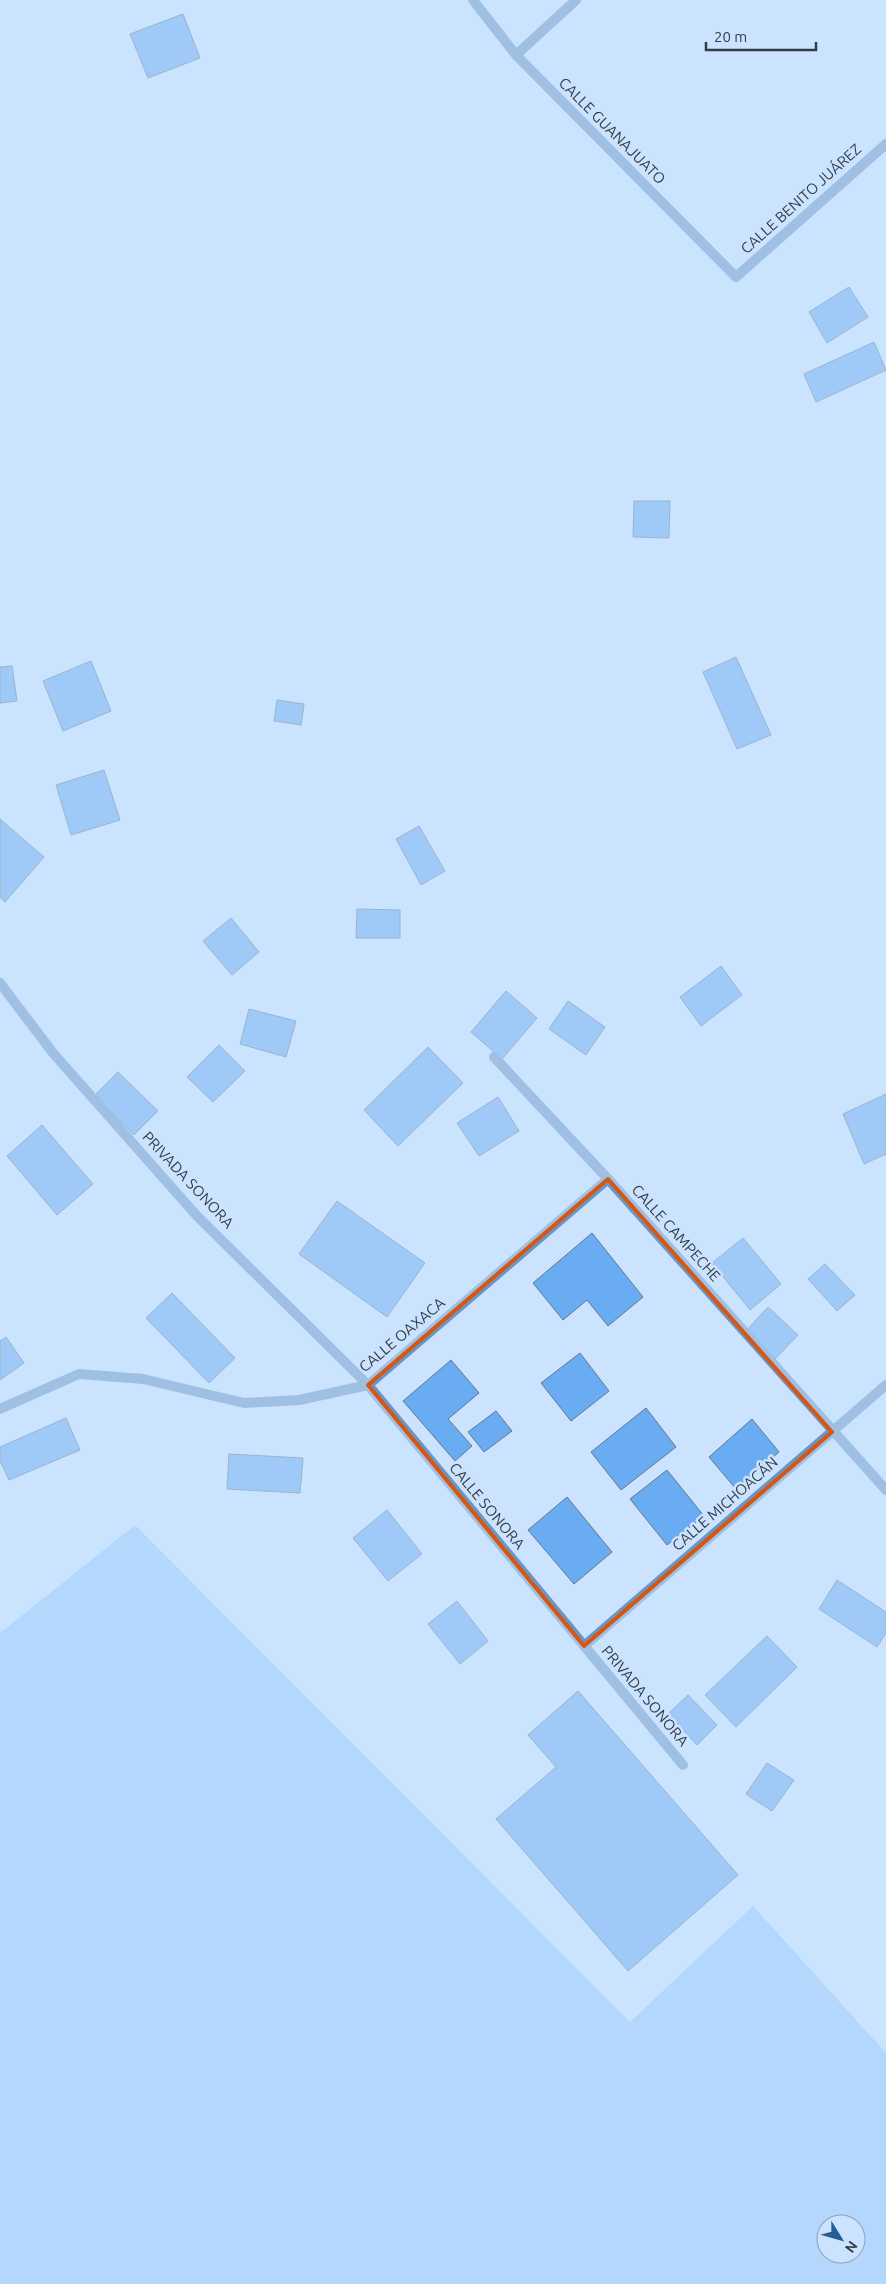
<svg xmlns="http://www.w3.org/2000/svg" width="886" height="2284" font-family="Ubuntu,sans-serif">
	<rect width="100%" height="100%" fill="#cbe3fe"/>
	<path fill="#99c8fd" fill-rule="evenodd" d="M135,1525L630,2022L753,1906L886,2053V2284H0V1633ZM826,2224H856V2254H826Z"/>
	<path fill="#6aacf2" stroke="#637890" d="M183,14L200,58L148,78L130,34Z
		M849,287L868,317L827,343L809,312Z
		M874,342L886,370L816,402L804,374Z
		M634,501H670L669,538L633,537Z
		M736,657L771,735L737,749L703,672Z
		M91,661L111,711L63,731L43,681Z
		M12,666L17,701L0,703V667Z
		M277,700L304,704L301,725L274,721Z
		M104,770L120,820L71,835L56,785Z
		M0,819L44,857L5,902L0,897Z
		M419,826L445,871L421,885L396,839Z
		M357,909L400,910V938H356Z
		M231,918L259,952L232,975L203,941Z
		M721,966L742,995L701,1026L680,997Z
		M506,991L537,1018L502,1059L471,1032Z
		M568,1001L605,1027L586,1055L549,1029Z
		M249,1009L296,1021L286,1057L240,1044Z
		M219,1045L245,1071L213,1102L187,1077Z
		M428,1047L463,1083L398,1146L364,1110Z
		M118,1072L158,1111L134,1135L95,1095Z
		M886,1094V1154L864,1164L843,1114Z
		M498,1097L519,1131L479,1156L457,1123Z
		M42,1125L93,1184L57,1215L7,1156Z
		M337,1201L425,1263L387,1317L299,1254Z
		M592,1233L643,1297L608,1326L587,1300L563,1320L533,1283Z
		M743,1238L781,1284L750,1310L712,1263Z
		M825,1264L855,1295L837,1311L808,1279Z
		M172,1293L235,1358L209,1383L146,1318Z
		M768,1307L798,1335L774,1360L745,1332Z
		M6,1337L24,1363L0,1380V1341Z
		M580,1353L609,1391L571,1421L541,1383Z
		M451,1360L479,1393L448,1419L472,1446L455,1461L403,1401Z
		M646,1408L676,1447L621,1490L591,1452Z
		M496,1411L512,1431L484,1452L468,1432Z
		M66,1418L80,1450L9,1480L0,1461V1447Z
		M752,1419L779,1452L736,1489L709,1457Z
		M229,1454L303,1458L300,1493L227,1489Z
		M667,1470L704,1516L667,1545L630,1499Z
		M567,1497L612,1552L574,1584L528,1530Z
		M387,1510L422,1554L388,1581L353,1538Z
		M837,1580L886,1612V1633L877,1647L819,1609Z
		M457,1601L488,1641L460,1664L428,1624Z
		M767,1636L797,1667L736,1727L705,1695Z
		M578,1691L738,1875L628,1971L496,1819L556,1767L528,1735Z
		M688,1695L717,1725L697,1745L668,1714Z
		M767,1763L794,1780L772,1811L746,1794Z"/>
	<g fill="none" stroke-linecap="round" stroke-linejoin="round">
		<path stroke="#6b95c2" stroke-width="10" d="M473,0L516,55L736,277L886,144
			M516,55L576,0
			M0,983L53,1053L197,1216L368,1385L683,1765
			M494,1057L608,1179L886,1490
			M0,1409L79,1374L143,1379L244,1403L299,1400L368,1385L608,1179
			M584,1646L886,1385"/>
	</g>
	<path d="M0 0H886V2284H0ZM608,1179L832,1432L584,1646L368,1385Z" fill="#cbe3fe" fill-opacity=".55" fill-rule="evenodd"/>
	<path fill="none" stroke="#d65612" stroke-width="4" stroke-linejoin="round" d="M608,1179L832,1432L584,1646L368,1385Z"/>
	<g text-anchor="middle" stroke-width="5" stroke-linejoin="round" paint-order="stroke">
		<g font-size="15" fill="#333d47" stroke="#cbe3fe">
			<text transform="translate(612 131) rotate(45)" y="5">CALLE GUANAJUATO</text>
			<text transform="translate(801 199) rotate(-42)" y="5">CALLE BENITO JUÁREZ</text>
			<text transform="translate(188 1180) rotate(47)" y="5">PRIVADA SONORA</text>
			<text transform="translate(676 1233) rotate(48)" y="5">CALLE CAMPECHE</text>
			<text transform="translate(402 1335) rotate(-40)" y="5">CALLE OAXACA</text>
			<text transform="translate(725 1504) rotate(-41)" y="5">CALLE MICHOACÁN</text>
			<text transform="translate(487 1506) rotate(50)" y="5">CALLE SONORA</text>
			<text transform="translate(645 1696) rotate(50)" y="5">PRIVADA SONORA</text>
		</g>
	</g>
	<g transform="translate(841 2239) rotate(127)"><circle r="24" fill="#cbe3fe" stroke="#8ea1b5"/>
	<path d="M0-4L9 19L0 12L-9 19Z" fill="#255d95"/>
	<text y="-8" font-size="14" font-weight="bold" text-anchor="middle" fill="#333d47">N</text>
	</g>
	<path d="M706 42v8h110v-8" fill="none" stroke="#333d47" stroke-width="2.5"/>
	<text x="714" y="42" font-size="15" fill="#333d47" stroke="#cbe3fe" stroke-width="4" paint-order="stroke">20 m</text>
</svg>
